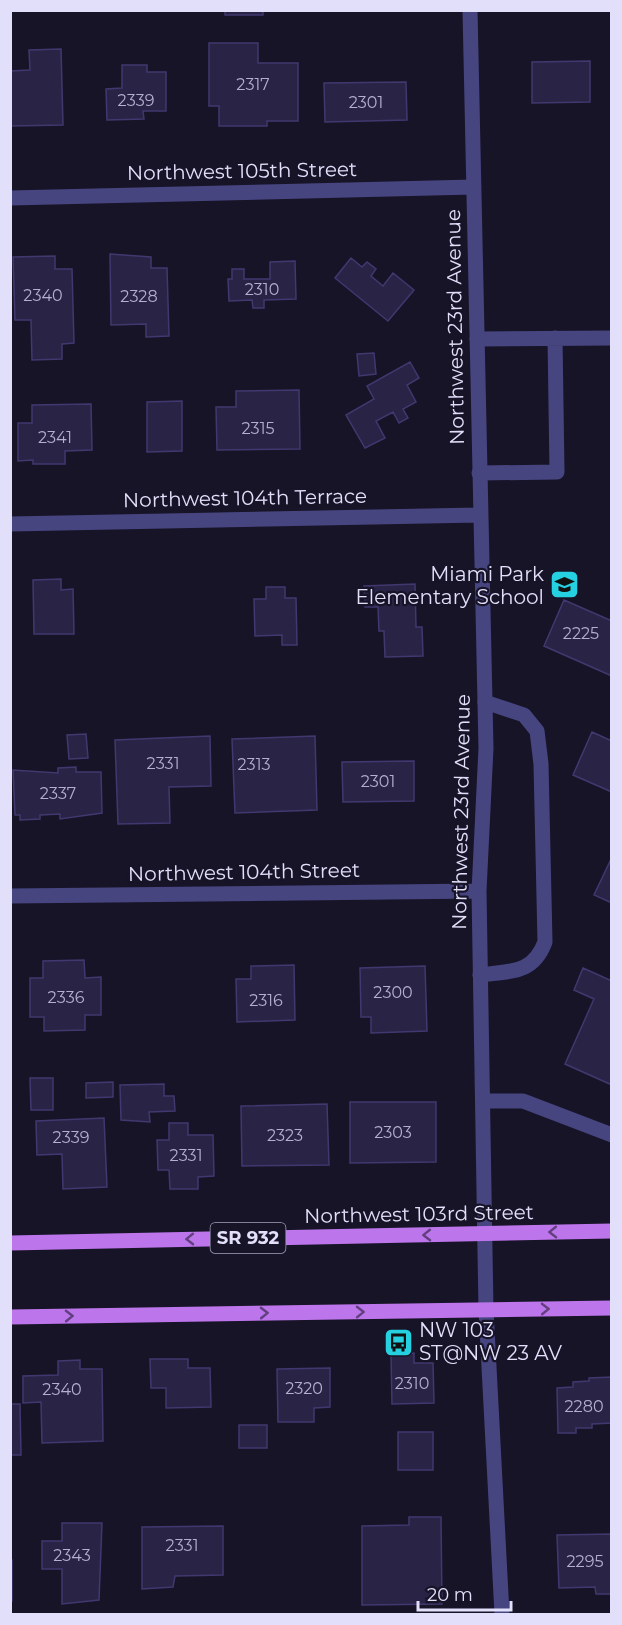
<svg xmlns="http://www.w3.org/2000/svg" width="622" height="1625" font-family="Montserrat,sans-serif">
	<rect width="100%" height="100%" fill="#171428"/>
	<path fill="#292346" stroke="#42386f" stroke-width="1.5" d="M225,10H263V15H225Z
		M209,43H258V63H298V121H267V126H219V106H209Z
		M61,49L63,125L10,126V71L30,70L29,50Z
		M590,61V102L532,103V62Z
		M122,65H147V72H166V111H143L144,119L107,120L106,89L122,88Z
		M406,82L407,120L325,122L324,83Z
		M110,254L151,257V268H167L169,336L146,337V324L111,325Z
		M55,256V269H72L74,343L62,344V359L32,360L31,320H15L13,257Z
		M351,258L362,267L367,262L376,269L371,276L383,286L393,273L414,290L388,321L335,278Z
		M295,261L296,299L264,300V308H253L252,300L229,301L228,279H232V269H244V279H270V262Z
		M374,353L376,374L359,376L357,354Z
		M410,362L419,378L407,385L416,402L403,409L408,418L399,423L393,412L376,421L385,438L365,448L346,415L374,399L367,386Z
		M299,390L300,449L217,450L216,407H236V391Z
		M182,401V451L147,452V402Z
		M91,404L92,450L65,451V464H33V460L18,461V423H32V405Z
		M61,579V590L73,589L74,634H34L33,580Z
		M415,584L416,627H422L423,656L385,657L384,631H379L378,607H365L364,586Z
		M266,587H285V598H296L297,645H282V635L255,636L254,599H266Z
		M564,600L612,621V676L544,646Z
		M592,732L612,741V792L573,775Z
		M86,734L88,758L69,759L67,735Z
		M210,736L211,786L169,787L170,823L118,824L115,740Z
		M315,736L317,810L235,813L232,739Z
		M414,761V801L343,802L342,762Z
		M76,767V772H101L102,813L60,819V814L40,815V819L20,820V815H15L13,770L58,773V768Z
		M612,857V903L594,895Z
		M84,960L85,978L101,977V1015H85V1030L44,1031V1017H30V978H43V961Z
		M294,965L295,1020L237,1022L236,979H251V966Z
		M425,966L427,1031L371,1033V1017H361L360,968Z
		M583,968L612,981V1085L565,1064L594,999L574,990Z
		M30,1078H53V1110H31Z
		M113,1082V1097L86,1098V1083Z
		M164,1084V1096H174L175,1111L149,1112L150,1122L121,1120L120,1085Z
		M350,1102H436V1162L350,1163Z
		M327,1104L329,1165L242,1166L241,1106Z
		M104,1118L107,1187L63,1189L62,1154L37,1155L36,1121Z
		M169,1123H188V1135H213L214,1176L198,1177V1189H170L169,1170H158L157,1140H169Z
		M414,1353V1363H433L434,1403L392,1404L391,1354Z
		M150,1359H188V1368H210L211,1407L166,1408V1388H151Z
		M80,1360V1369H102L103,1441L42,1443L41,1402L23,1403V1376L58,1375V1361Z
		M330,1368V1407L314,1408V1422H278L277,1369Z
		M612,1377V1423L592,1424V1428H576V1433H558L557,1388L573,1387V1382L589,1381V1378Z
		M10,1404H20L21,1455H10Z
		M239,1425H267V1448H239Z
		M398,1432H433V1470H398Z
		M409,1517H441L442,1604L362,1605V1526L409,1525Z
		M62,1523H102L99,1600L62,1604V1569H42V1541H62Z
		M223,1526V1575L175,1576L173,1587L142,1589V1527Z
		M612,1534V1594H596L595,1587L559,1588L557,1535Z
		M12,1560V1601H10V1560Z"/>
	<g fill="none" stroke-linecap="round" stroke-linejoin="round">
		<path stroke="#474580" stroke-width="15" d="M477,339L612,338
			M479,473L557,472L555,338
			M480,975C511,971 533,974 545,942L541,764L537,731L524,715L485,702
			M483,1101H523L612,1135"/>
		<path stroke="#474580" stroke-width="15" d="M470,10L486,748L479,891L486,1310L502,1614
			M10,198L474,187
			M10,524L479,515
			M10,896L479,891"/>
		<path stroke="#bd75ec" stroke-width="15" d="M10,1243L612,1231
			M10,1317L612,1308"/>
	</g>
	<defs><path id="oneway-chevron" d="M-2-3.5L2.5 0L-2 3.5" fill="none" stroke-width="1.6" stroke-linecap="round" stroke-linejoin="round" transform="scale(1.5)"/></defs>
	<g stroke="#624080">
		<use href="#oneway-chevron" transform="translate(553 1232) rotate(179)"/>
		<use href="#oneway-chevron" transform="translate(427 1235) rotate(179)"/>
		<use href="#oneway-chevron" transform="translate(190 1239) rotate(179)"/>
		<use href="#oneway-chevron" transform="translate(545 1309) rotate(-1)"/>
		<use href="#oneway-chevron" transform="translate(360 1312) rotate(-1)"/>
		<use href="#oneway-chevron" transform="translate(264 1313) rotate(-1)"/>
		<use href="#oneway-chevron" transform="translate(69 1316) rotate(-1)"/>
	</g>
	<defs>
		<symbol id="school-square" viewBox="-11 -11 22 22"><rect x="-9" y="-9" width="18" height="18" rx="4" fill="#25d1e1" stroke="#171428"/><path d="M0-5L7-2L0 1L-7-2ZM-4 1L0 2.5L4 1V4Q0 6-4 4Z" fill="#111"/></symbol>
		<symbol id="bus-square" viewBox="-11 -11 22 22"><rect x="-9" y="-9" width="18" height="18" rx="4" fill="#25d1e1" stroke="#171428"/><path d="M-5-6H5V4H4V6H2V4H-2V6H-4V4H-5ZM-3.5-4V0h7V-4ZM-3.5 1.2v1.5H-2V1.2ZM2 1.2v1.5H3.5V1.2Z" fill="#111"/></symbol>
	</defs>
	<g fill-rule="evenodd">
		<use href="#school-square" x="548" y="568" width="33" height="33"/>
		<use href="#bus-square" x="382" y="1326" width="33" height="33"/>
	</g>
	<g text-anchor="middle" stroke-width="4.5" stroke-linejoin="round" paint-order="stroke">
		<g font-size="16" fill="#b4b0ce">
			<text x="253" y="90">2317</text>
			<text x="136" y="106">2339</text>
			<text x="366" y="108">2301</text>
			<text x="262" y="295">2310</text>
			<text x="43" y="301">2340</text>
			<text x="139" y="302">2328</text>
			<text x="258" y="434">2315</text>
			<text x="55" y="443">2341</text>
			<text x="581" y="639">2225</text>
			<text x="163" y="769">2331</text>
			<text x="254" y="770">2313</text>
			<text x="378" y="787">2301</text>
			<text x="58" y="799">2337</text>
			<text x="393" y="998">2300</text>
			<text x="66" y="1003">2336</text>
			<text x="266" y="1006">2316</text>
			<text x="393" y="1138">2303</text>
			<text x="285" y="1141">2323</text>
			<text x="71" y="1143">2339</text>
			<text x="186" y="1161">2331</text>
			<text x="412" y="1389">2310</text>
			<text x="304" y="1394">2320</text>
			<text x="62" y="1395">2340</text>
			<text x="584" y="1412">2280</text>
			<text x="182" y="1551">2331</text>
			<text x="72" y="1561">2343</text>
			<text x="585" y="1567">2295</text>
		</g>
		<rect fill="#171428" stroke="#a5a2bc" stroke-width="1.5" x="210.5" y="1223" width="75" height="30" rx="4.5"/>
		<g font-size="18" font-weight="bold" fill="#e2dffb">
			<text x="248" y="1244">SR 932</text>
		</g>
		<g font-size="20" fill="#e2dffb" stroke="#171428">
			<text transform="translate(242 171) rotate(-1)" y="7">Northwest 105th Street</text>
			<text transform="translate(455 327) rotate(-91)" y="7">Northwest 23rd Avenue</text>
			<text transform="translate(245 498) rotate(-1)" y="7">Northwest 104th Terrace</text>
			<text transform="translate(461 812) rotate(-89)" y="7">Northwest 23rd Avenue</text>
			<text transform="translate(244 872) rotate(-1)" y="7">Northwest 104th Street</text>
			<text transform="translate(419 1214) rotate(-1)" y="7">Northwest 103rd Street</text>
		</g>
		<g font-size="20" fill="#e2dffb" stroke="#171428" text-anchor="end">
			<text x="544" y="581">Miami Park<tspan x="544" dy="23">Elementary School</tspan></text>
			<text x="419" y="1337" text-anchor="start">NW 103<tspan x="419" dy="23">ST@NW 23 AV</tspan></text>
		</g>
	</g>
	<rect width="622" height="1625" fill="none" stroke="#e2dffb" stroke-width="24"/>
	<path d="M418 1601v9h93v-9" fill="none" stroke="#e2dffb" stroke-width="3"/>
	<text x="427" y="1601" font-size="18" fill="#e2dffb" stroke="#171428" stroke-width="4.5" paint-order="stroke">20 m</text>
</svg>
